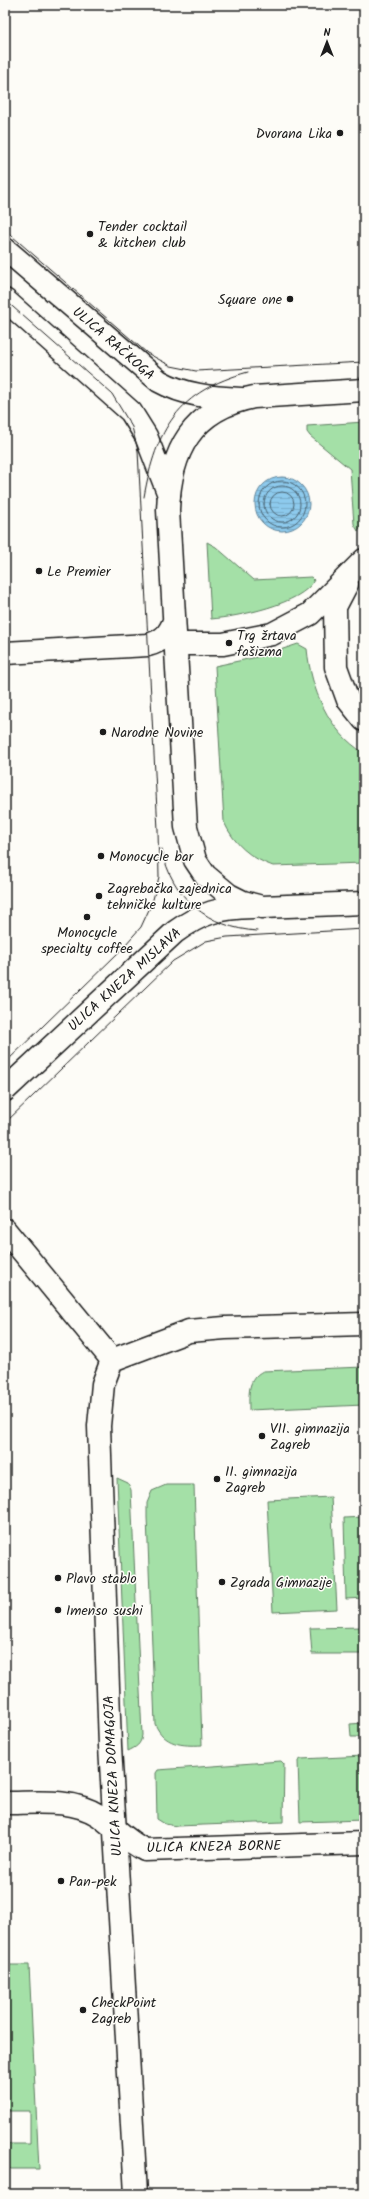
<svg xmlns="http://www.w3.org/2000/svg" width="369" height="2199" font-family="Kalam,sans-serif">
	<defs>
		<pattern id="water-rules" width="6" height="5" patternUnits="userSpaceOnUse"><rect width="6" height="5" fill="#8dcaed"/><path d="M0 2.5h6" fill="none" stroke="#79adcb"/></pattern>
	</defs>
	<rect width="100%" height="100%" fill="#fdfcf7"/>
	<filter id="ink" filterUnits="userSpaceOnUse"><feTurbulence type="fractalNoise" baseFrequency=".025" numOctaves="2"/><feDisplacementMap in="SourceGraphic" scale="8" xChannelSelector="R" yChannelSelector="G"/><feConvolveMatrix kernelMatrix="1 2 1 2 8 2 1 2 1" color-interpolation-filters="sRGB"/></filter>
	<g filter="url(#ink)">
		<path fill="#a4e0a7" stroke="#607e62" d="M364,422V520L358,531L354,524L350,469L310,436L307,432V426Z
			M207,542L216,547L254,580L311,577L314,580C303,604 236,617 211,619Z
			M298,644L307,649C311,689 328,731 364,753V863L273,866C250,858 234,844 224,822L215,666L262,656Z
			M364,1367V1405L249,1410C249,1394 247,1379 263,1371Z
			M117,1478L128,1483L131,1490L142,1735C141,1745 136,1747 128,1751Z
			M166,1485H194L202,1745C182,1746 164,1745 155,1724L147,1517V1503L152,1491Z
			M331,1497L337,1609L273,1612L267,1500Z
			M364,1517V1598L346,1599L344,1518Z
			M364,1627V1654H312L310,1628Z
			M364,1723V1737H351L350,1724Z
			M364,1756V1820L300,1822L298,1761L301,1759Z
			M281,1761L284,1764L283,1822L177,1826L165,1824L157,1819L156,1773L158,1770Z
			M5,1965H29L39,2169H11L6,2166L5,2147L9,2144H30V2111H5Z"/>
		<path fill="url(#water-rules)" stroke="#608499" d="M255 504a27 27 0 1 1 54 0a27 27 0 1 1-54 0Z"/>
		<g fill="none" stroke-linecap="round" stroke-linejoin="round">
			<path stroke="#496270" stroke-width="1" d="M259 504a23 23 0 1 1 46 0a23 23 0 1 1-46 0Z
				M264 504a18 18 0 1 1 36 0a18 18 0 1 1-36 0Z
				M270 504a12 12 0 1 1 24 0a12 12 0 1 1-24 0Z"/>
			<defs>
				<path id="minor" d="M5,249L159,381C184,395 212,398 241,399
					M5,300L131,412L146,436L169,495
					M347,584L335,607L336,667L348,700L364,720
					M176,644H223L272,634L310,614L364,560
					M5,1230L112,1360
					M112,1360L103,1384L99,1426L110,1746L136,2194
					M112,1360L189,1331L225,1328L364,1324
					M5,1803C36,1803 71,1798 98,1815C114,1826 127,1842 145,1850L364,1843"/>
				<path id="major" d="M364,390L254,397C192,409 170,451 168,510L186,827L195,860L205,875L229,895L243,902L262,907L364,903
					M5,653L148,645C162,641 169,635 174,621
					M5,1090L175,932C203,912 219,908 253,907"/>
			</defs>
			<use href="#minor" stroke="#1c1c1c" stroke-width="25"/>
			<use href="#major" stroke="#1c1c1c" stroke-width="25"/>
			<use href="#minor" stroke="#fdfcf7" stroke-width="22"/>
			<use href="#major" stroke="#fdfcf7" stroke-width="22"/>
			<path stroke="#1c1c1c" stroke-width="1" d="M5,230L147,353L171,366L196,371L364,362
				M5,300L112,394L132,427L138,451L158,830L159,877L152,903L141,927L117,954L5,1063
				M144,497C156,429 178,391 248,372
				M162,849C171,898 209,928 257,931
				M5,1123L173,961L206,941L227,937L364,929"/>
		</g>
	</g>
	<g fill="#1c1c1c" stroke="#fdfcf7" stroke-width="1.5">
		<circle cx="340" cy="133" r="4"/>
		<circle cx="90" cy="234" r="4"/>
		<circle cx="290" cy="299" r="4"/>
		<circle cx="39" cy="571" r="4"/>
		<circle cx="229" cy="643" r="4"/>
		<circle cx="103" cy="732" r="4"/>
		<circle cx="101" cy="856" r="4"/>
		<circle cx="99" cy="896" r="4"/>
		<circle cx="87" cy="917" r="4"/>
		<circle cx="262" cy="1436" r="4"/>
		<circle cx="217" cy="1479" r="4"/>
		<circle cx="58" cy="1578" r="4"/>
		<circle cx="222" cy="1582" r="4"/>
		<circle cx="58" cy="1610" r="4"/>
		<circle cx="61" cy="1881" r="4"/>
		<circle cx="83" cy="2010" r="4"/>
	</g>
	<g text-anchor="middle" stroke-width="3" stroke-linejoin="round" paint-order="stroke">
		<g font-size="14" fill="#1c1c1c" stroke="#fdfcf7" text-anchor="start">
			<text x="332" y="138" text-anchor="end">Dvorana Lika</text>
			<text x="98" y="231">Tender cocktail<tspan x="98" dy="16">&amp; kitchen club</tspan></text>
			<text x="282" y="304" text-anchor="end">Square one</text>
			<text x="47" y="576">Le Premier</text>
			<text x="237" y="640">Trg žrtava<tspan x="237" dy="16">fašizma</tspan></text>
			<text x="111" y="737">Narodne Novine</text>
			<text x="109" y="861">Monocycle bar</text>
			<text x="107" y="893">Zagrebačka zajednica<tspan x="107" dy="16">tehničke kulture</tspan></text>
			<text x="87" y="937" text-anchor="middle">Monocycle<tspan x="87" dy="16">specialty coffee</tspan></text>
			<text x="270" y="1433">VII. gimnazija<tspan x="270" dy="16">Zagreb</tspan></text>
			<text x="225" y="1476">II. gimnazija<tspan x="225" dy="16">Zagreb</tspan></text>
			<text x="66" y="1583">Plavo stablo</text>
			<text x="230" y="1587">Zgrada Gimnazije</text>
			<text x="66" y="1615">Imenso sushi</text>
			<text x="69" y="1886">Pan-pek</text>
			<text x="91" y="2007">CheckPoint<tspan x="91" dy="16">Zagreb</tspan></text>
		</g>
		<g font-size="14" fill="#1c1c1c" stroke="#fdfcf7">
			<text transform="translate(114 343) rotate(41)" y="5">ULICA RAČKOGA</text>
			<text transform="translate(124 979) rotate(-42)" y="5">ULICA KNEZA MISLAVA</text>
			<text transform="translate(112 1776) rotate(-93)" y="5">ULICA KNEZA DOMAGOJA</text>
			<text transform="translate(214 1846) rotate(-1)" y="5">ULICA KNEZA BORNE</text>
		</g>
	</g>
	<rect width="369" height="2199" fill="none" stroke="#fdfcf7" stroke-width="20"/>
	<rect x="10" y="10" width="349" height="2179" fill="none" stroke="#1c1c1c" stroke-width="1.5" filter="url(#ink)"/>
	<g transform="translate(327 42)" stroke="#fdfcf7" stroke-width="3" paint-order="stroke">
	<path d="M0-3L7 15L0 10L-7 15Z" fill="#1c1c1c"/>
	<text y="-6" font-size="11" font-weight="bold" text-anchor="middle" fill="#1c1c1c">N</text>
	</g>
</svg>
